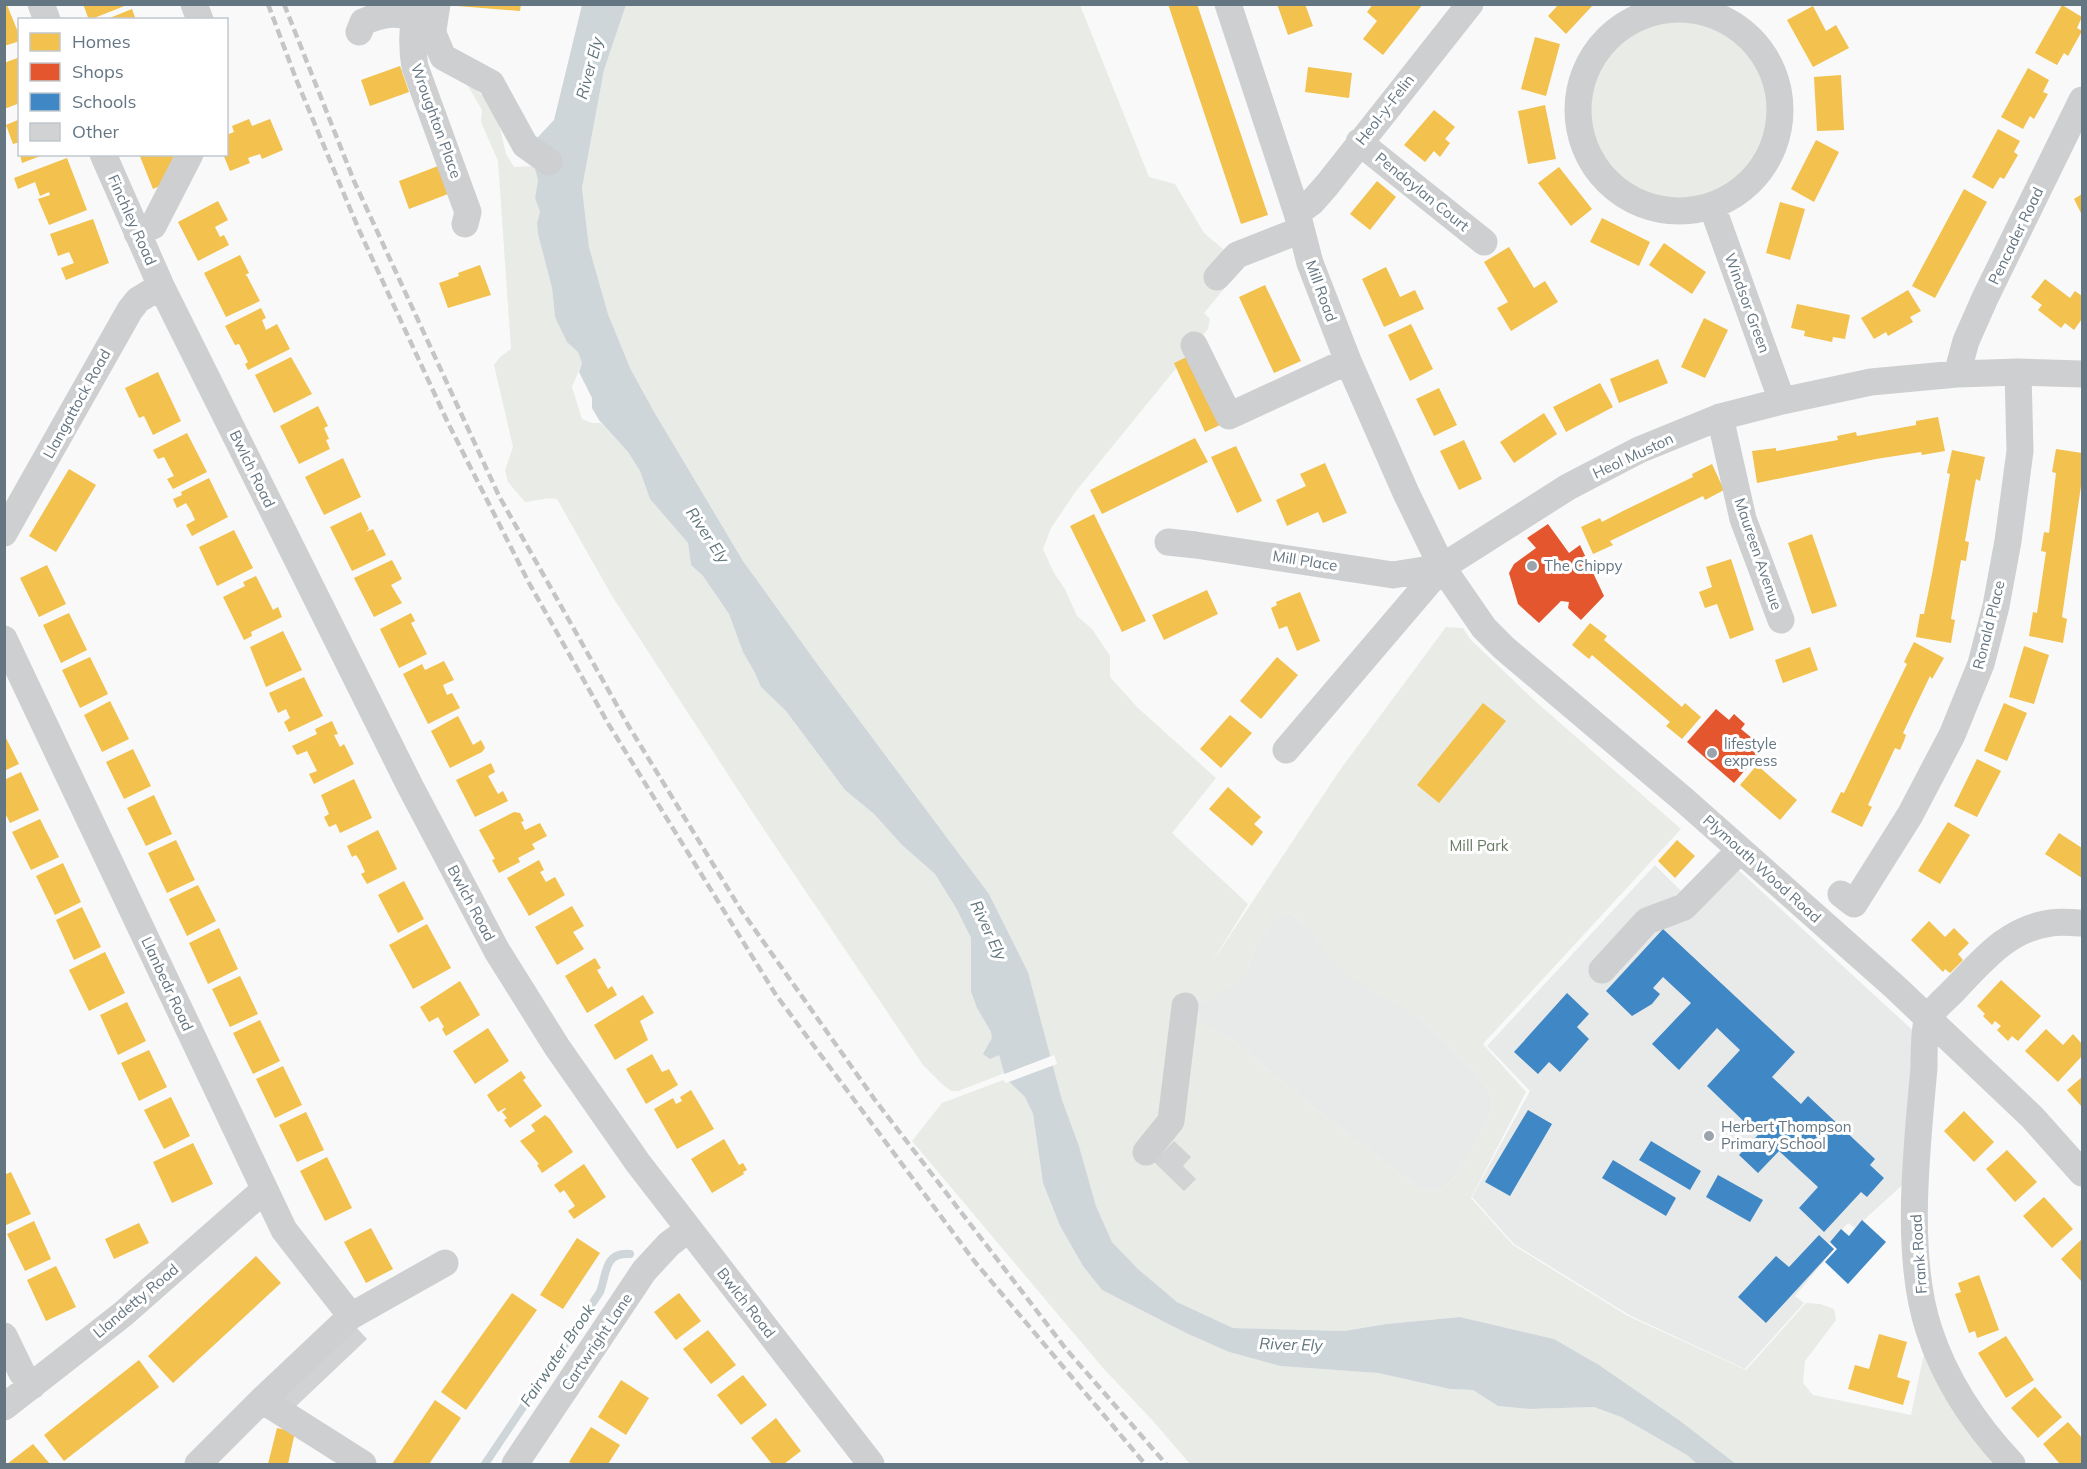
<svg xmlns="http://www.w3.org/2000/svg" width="2087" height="1469" font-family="Mulish,sans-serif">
	<rect width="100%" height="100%" fill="#f9f9f9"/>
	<path fill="#e8e9e9" d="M1721,854L1920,1037L1908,1180L1855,1228L1848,1223L1829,1243L1834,1249L1795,1296L1804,1303L1745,1369L1629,1315L1514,1244L1472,1197L1530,1091L1487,1046L1655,865L1683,893Z
		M1291,913L1314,932L1333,961L1419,1018L1449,1045L1476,1073L1493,1099L1490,1117L1457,1175L1446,1186L1431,1192L1416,1186L1312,1106L1231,1039L1199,1023L1198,1004L1216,997L1247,972L1254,950L1275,916Z"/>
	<path fill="#e8ebe6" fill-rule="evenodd" d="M626,5H1080L1149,177L1175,184L1204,233L1243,266L1204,313L1210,319L1208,329L1076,491L1051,528L1043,549L1054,573L1065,589L1077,616L1092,629L1110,656V677L1138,708L1216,778L1172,833L1248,904L1211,964L1340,770L1446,627L1463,628L1470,639L1535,701L1681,829L1483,1044L1526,1092L1471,1198L1513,1245L1628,1316L1746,1370L1806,1303L1820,1304L1834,1309L1836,1320L1805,1361L1803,1383L1813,1395L1911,1415L1929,1330L2012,1464H1736L1679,1420L1599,1365L1554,1339L1460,1317L1386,1324L1344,1331L1233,1328L1177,1302L1138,1269L1112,1242L1096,1206L1079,1146L1062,1100L1028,972L989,894L818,665L743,561L653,410L630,368L608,314L589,247L582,188L604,70ZM1291,913L1314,932L1333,961L1350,978L1419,1018L1449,1045L1476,1073L1493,1099L1490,1117L1457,1175L1446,1186L1431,1192L1416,1186L1312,1106L1231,1039L1205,1023H1199L1198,1004L1216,998L1247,972L1254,950L1275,916Z
		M1591 110a89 89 0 1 1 178 0a89 89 0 1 1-178 0Z
		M465,81L489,101L496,112L506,154L514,167L535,166L538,180L535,198L540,212L537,223L538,234L552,288L555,317L578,351L582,363L572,387L582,419L592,423H601L628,452L640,471L650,499L688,543L691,565L703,576L729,614L743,652L755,673L761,687L786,711L845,790L874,814L902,845L935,874L956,908L971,938L977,1008L991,1032L1005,1073L958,1091H951L943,1085L923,1065L755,816L612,596L557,499C545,497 537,501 525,502L508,482L505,470L513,447L494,365L500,357L511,349L498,161L481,122L482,110Z
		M1006,1079L1025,1097L1033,1114L1043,1183L1060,1226L1083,1266L1102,1290L1186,1333L1229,1352L1280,1366L1378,1373L1450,1389L1473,1390L1498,1406L1530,1409L1594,1407L1621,1417L1687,1455L1697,1464H1190L1153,1421L1103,1368L912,1141L942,1103Z"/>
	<path fill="#ced6d9" d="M582,5H626L604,70L582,188L589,247L608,314L630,368L653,410L743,561L818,665L989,894L1028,972L1062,1100L1079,1146L1096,1206L1112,1242L1138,1269L1177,1302L1233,1328L1344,1331L1386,1324L1460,1317L1554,1339L1599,1365L1679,1420L1736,1464H1697L1687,1455L1621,1417L1594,1407L1530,1409L1498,1406L1473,1390L1450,1389L1378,1373L1280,1366L1229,1352L1186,1333L1102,1290L1083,1266L1060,1226L1043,1183L1033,1114L1025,1097L1006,1079L999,1055L990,1059L983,1054L992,1038L991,1032L977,1008L971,991V938L956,908L935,874L902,845L874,814L845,790L786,711L761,687L755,673L743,652L729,614L703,576L691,565L688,543L650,499L640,471L628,452L599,420L592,408V398L579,372L582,363L578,352L567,342L555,317L552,288L538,234L537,223L540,212L535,198L538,180L533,161L538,137L554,120Z"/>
	<path fill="#f9f9f9" d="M1054,1055L1057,1064L1006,1083L1003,1080L1002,1075Z"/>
	<path fill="#f2c14e" d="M83,4H127V5L89,20Z
		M458,4H521L520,11L457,6Z
		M1168,4H1197L1268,215L1241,224Z
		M1277,4H1305L1313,26L1288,35Z
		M1373,4H1423L1383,55L1363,39L1377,21L1367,12Z
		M1559,4H1594L1566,34L1548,16Z
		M4,5H7L20,37V41L4,46Z
		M2062,5L2082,17L2077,28L2082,31L2068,56L2064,53L2057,65L2035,53Z
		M1813,6L1826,31L1836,25L1849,48L1813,67L1787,20Z
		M132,9L136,20H107V19Z
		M1535,37L1560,44L1546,96L1521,89Z
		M20,57V103L4,109V63Z
		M400,66L409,92L370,106L361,80Z
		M1308,67L1352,73L1349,98L1305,92Z
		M2028,68L2049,80L2043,92L2048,94L2034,119L2030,116L2023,129L2001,117Z
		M1841,75L1844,130L1817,131L1814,77Z
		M1545,105L1556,159L1528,164L1518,111Z
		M1434,110L1455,127L1445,139L1450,143L1440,157L1434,151L1425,162L1404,145Z
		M20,119V142L13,144L6,125Z
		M249,119L252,126L270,119L283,150L262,159L260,154L248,158L250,163L230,171L223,154H226V135L234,132L232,126Z
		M1998,129L2020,141L2014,152L2018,155L2004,179L2000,177L1993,189L1972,177Z
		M1816,140L1839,152L1814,202L1791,189Z
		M20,154H43V155L22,163Z
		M139,154H176L169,182L153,189Z
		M67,158L87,210L49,225L38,199L50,195L49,192L40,196L35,182L18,189L14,178Z
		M438,166L448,194L409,209L399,181Z
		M1559,167L1592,209L1571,226L1538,183Z
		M1377,181L1396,197L1370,230L1350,214Z
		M1964,189L1987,202L1935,298L1912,286Z
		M2082,194V215L2074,199Z
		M218,201L228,220L215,227L220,237L224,235L229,245L198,261L178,222Z
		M1780,202L1805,209L1790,260L1766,253Z
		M1602,218L1650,242L1639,266L1590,242Z
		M93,219L109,263L66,280L61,268L74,263L69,252L58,256L50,234Z
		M1664,243L1706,272L1692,294L1649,265Z
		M1509,247L1534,288L1545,281L1558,302L1511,331L1497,308L1508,302L1484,262Z
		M240,255L249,273L245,275L247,276L260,301L226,317L204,273Z
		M480,265L491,295L448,308L439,283L459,276L458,273Z
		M1386,267L1400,297L1415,290L1424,309L1384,327L1362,279Z
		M2045,279L2070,298L2075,291L2082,296V319L2074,330L2065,323L2061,328L2038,310L2042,305L2031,297Z
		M1265,285L1301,361L1274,373L1239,297Z
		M1908,290L1921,311L1910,317L1913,322L1888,336L1886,332L1874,339L1861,318Z
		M1797,304L1850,315L1845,339L1833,337L1832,342L1804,336L1805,331L1791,328Z
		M261,308L266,318L262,320L266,330L277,324L290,349L248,370L245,364L248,362L239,344L235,345L225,326Z
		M1704,318L1728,330L1705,378L1681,367Z
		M1411,324L1433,369L1410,381L1388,335Z
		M1191,355L1222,424L1205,432L1174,363Z
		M291,357L312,394L274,413L255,375Z
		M1658,359L1668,383L1619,403L1610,379Z
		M158,372L181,421L153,435L144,416L139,418L125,388Z
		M1600,383L1613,407L1566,432L1553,407Z
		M1439,388L1457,425L1434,436L1416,399Z
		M318,406L328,426L324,428L329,439L326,440L330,449L299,464L280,426Z
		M1544,413L1557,434L1514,463L1500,442Z
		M1938,417L1945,451L1922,455L1921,452L1876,459L1757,483L1752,451L1776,448V451L1838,440L1837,436L1856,432L1857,436L1916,425V421Z
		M187,433L207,472L173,489L167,479L174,476L164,457L158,459L153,450Z
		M1195,438L1208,462L1102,514L1090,490Z
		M1464,440L1482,479L1459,490L1440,451Z
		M1236,446L1262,501L1237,513L1211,457Z
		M2056,449L2082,453V479L2062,617L2067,619L2063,643L2029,636L2033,612L2037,613L2046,552L2041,551L2044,532L2049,533L2056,473L2052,472Z
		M1952,450L1985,457L1980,481L1976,479L1972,501L1965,541L1969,542L1966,561L1961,560L1951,619L1955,620L1951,643L1916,637L1920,614H1924L1933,569L1950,474L1947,473Z
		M343,458L361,497L324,515L305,477Z
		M1325,463L1347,513L1323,523L1318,512L1287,526L1276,500L1306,486L1300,474Z
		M1712,464L1724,490L1705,500L1703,496L1657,518L1610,541L1613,545L1593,554L1581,527L1600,518L1602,522L1623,511L1693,477L1692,474Z
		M69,469L96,485L56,552L29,536Z
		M209,478L228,517L192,536L186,525L195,520L191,511L186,503L177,508L173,499L182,495L181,492Z
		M361,512L369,529L366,532L373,529L386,555L352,571L330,527Z
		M1094,514L1146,621L1122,632L1070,526Z
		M234,530L253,568L217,586L199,547Z
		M1812,534L1837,606L1812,614L1788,543Z
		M1731,559L1754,630L1730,639L1717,604L1705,608L1699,592L1712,587L1706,567Z
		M392,560L402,579L391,585L402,603L374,617L354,578Z
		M47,565L66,604L39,617L20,578Z
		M256,576L273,610L278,607L282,617L251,632L252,636L244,640L223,597L245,586L243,582Z
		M1207,590L1218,614L1164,640L1152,615Z
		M1300,592L1320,641L1297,651L1287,626L1279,629L1271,608L1277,605L1276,602Z
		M69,613L87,650L61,663L43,625Z
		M411,613L415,621L411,623L427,654L399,668L380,629Z
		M1590,623L1607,636L1604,640L1682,707L1685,703L1701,717L1682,739L1666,726L1670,722L1592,655L1589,659L1572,645Z
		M283,631L302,670L266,687L250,647Z
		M1914,642L1944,658L1932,679L1930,676L1910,718L1903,733L1906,735L1904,741L1900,750L1895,748L1868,805L1872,807L1862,827L1831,812L1841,792L1844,793L1907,664L1904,662Z
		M2024,646L2049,655L2034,704L2009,697Z
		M1810,647L1818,670L1783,683L1775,660Z
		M90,657L108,694L80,708L62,670Z
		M1277,657L1298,675L1261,719L1240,701Z
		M444,661L454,680L443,685L447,695L452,693L460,708L428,724L403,674L422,664L425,670Z
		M304,677L323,716L289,732L284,722L290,718L286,709L278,713L269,693Z
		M110,701L129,739L102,752L84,715Z
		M1483,703L1506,721L1439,803L1417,785Z
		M2004,703L2027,713L2007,761L1984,751Z
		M1230,715L1252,733L1221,768L1200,749Z
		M458,716L473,745L481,740L485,748L482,752L450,768L431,731Z
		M332,721L338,734L334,735L340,747L344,744L354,764L314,784L309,774L317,771L307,751L297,755L292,746L317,734L315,729Z
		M4,734L19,764L4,771Z
		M133,749L151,786L124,799L106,762Z
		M1977,759L2001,771L1977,817L1954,806Z
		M491,763L495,772L488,776L498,794L503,791L508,801L475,817L456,780Z
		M1757,765L1797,800L1780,820L1740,785Z
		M21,772L39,810L10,823L4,811V780Z
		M354,779L372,818L340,833L336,824L329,827L324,817L329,814L321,795Z
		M1228,787L1261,817L1254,824L1263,832L1252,846L1209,809Z
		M154,795L172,834L146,846L127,808Z
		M514,812L520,813L524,821L521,822L525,830L540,823L547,836L532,844L535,849L518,858L520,862L499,873L492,860L495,859L479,830Z
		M40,819L59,857L31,870L12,832Z
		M1948,822L1970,835L1940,884L1918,871Z
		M378,830L397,869L367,884L361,874L365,872L360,861L356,855L352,857L347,846Z
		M2059,833L2082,848V878L2045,854Z
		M176,840L195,880L167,893L148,853Z
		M1677,840L1695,856L1675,878L1658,861Z
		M539,860L544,870L540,872L546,882L555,877L565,895L529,916L507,878Z
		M63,863L81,902L55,915L36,876Z
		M404,881L424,919L398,933L378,895Z
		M198,885L216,921L187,936L169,899Z
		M572,906L584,926L573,932L584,949L557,965L535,927Z
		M82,907L101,947L74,960L56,920Z
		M1929,921L1945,937L1954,928L1969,943L1958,954L1963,960L1950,973L1945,969L1943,972L1911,940Z
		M427,924L451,968L413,989L389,945Z
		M219,928L238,969L208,984L189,943Z
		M105,952L125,993L89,1011L69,970Z
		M595,958L601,968L597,970L608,989L612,986L617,995L587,1013L565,976Z
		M240,976L258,1014L230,1027L212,989Z
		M2001,980L2041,1016L2018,1041L2012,1036L2008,1041L1997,1030L2001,1026L1995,1021L1992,1025L1983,1016L1985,1014L1977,1006Z
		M460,981L480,1015L446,1036L442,1029L444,1027L438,1017L429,1022L420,1007Z
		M643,995L654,1013L640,1021L648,1040L615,1060L594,1025Z
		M127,1002L146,1041L118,1055L100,1015Z
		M260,1020L280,1061L253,1074L233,1033Z
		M488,1028L509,1061L475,1084L453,1051Z
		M2046,1029L2063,1045L2073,1034L2082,1044V1056L2058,1082L2025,1051Z
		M149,1050L167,1087L139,1101L121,1063Z
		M652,1054L662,1072L669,1069L678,1085L646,1104L626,1069Z
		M283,1066L302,1105L275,1118L256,1079Z
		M521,1071L526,1078L523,1080L542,1106L510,1128L504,1120L507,1118L502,1112L506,1109L505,1108L498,1112L487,1095Z
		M2082,1077V1107L2067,1090Z
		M691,1090L714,1129L677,1149L654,1109L673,1098L676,1104L682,1101L680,1097Z
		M171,1097L190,1136L164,1149L144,1110Z
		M1964,1111L1994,1142L1974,1162L1944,1131Z
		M306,1112L324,1150L297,1162L279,1125Z
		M545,1115L550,1119L573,1152L542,1173L537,1165L539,1164L520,1141L535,1131L531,1125Z
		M724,1139L739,1165L743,1163L747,1170L743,1172L744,1174L712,1193L691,1159Z
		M193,1143L213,1184L172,1203L153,1162Z
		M2007,1150L2037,1182L2015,1202L1986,1169Z
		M327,1157L352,1208L325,1221L300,1171Z
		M584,1164L606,1197L574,1219L568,1211L575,1206L564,1190L560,1193L554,1185Z
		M11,1172L31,1214L4,1226V1175Z
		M2044,1197L2073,1229L2052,1248L2023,1216Z
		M34,1221L51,1259L25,1271L7,1234Z
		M139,1223L149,1243L114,1259L105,1239Z
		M371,1228L393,1269L366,1283L344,1242Z
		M577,1238L600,1253L563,1309L540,1295Z
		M2082,1239V1282L2061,1259Z
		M256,1256L281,1283L173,1383L148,1356Z
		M56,1266L76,1307L46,1321L27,1280Z
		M1979,1275L1999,1330L1977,1338L1975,1331L1969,1333L1955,1294L1961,1292L1958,1283Z
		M512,1293L537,1310L466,1410L441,1392Z
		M679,1293L701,1321L676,1340L654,1312Z
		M708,1330L736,1365L711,1384L683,1349Z
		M1879,1334L1907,1342L1897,1377L1910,1381L1903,1405L1848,1389L1855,1365L1869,1369Z
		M2006,1336L2034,1380L2006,1398L1978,1353Z
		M139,1360L159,1387L64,1461L44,1435Z
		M743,1375L767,1405L741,1425L717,1395Z
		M621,1380L649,1398L626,1435L598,1417Z
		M2035,1387L2062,1417L2038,1438L2011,1408Z
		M435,1400L461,1418L429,1464H392Z
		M776,1418L801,1451L784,1464H772L751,1438Z
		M2068,1422L2082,1438V1464H2060L2043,1444Z
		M591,1427L620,1445L608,1464H573L569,1462Z
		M277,1428L295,1432L288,1464H268Z
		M33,1444L50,1464H7Z"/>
	<path fill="#e4572e" d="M1548,524L1569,553L1580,545L1604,596L1581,620L1568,608L1569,602L1561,601L1539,623L1518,604L1509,573L1514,564L1536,548L1527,538Z
		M1716,709L1729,720L1734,714L1745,724L1741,729L1764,748L1734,783L1687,742Z"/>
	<path fill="#3f88c5" d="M1663,929L1795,1052L1772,1077L1801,1104L1808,1096L1875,1159L1870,1165L1884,1178L1867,1197L1861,1192L1824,1232L1799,1208L1818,1187L1779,1151L1758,1173L1739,1155L1758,1135L1707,1086L1740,1050L1717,1028L1679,1070L1652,1044L1691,1003L1663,977L1653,988L1660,994L1652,1004L1632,1016L1606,991Z
		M1567,993L1589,1014L1577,1027L1589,1039L1560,1072L1549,1062L1538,1074L1514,1052Z
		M1528,1110L1552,1124L1510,1196L1485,1182Z
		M1651,1141L1701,1171L1690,1190L1639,1160Z
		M1613,1160L1676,1198L1666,1216L1602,1178Z
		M1718,1175L1763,1200L1750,1222L1706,1197Z
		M1862,1220L1886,1242L1848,1284L1825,1262L1837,1249L1830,1242L1841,1229L1849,1236Z
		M1819,1235L1834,1249L1766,1323L1738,1297L1776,1256L1789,1267Z"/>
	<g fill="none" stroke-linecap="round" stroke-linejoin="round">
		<path stroke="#ced6d9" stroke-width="8" d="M485,1464L600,1292C607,1273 604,1252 630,1254"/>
	</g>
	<path fill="#d0d2d3" d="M1174,1141L1191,1157L1183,1166L1196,1179L1184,1191L1154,1162Z
		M353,1324L367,1339L292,1410L278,1394Z"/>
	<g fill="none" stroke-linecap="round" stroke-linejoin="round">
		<path stroke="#cecfd0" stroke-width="27" d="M41,4L47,20
			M194,4L200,20
			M416,4C413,26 411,45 415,67L468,212L465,224
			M437,4L433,30L434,36L443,57L491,83L525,145L549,162
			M1228,4L1297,213L1310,263L1348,361L1406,493L1442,567L1484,628L1504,648L1684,800L1895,987L2032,1117L2082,1173
			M1578 110a101 101 0 1 1 202 0a101 101 0 1 1-202 0Z
			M359,32L363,22C384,13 392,13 414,16
			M1359,142L1484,242
			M103,154L161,286L410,786L497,951L557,1047L638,1163L871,1464
			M1712,206L1782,401
			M1297,213L1312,202L1327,185L1470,4
			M137,233L153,226L190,154
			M1217,277L1237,255L1301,230
			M1194,345L1229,416L1348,361
			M1957,374L1966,341L1985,298L2082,100
			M1720,417L1743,519L1781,620
			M4,533L130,310L138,300L161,286
			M1168,542L1196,545L1393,575L1442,567
			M4,639L284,1230L351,1316
			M1286,750L1442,567L1568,487L1639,450L1720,417L1782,401L1871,382L1957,374L2018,372L2082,374
			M1841,894L1854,904L1910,815L1952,735L1981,664L1996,606L2008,541L2020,451L2018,372
			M1602,970L1647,921L1684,907L1740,850
			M1146,1152L1171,1121L1185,1006
			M4,1336L22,1373L32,1386
			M262,1400L363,1464
			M4,1407L123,1314L264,1190
			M198,1464L262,1400L351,1316L445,1263
			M515,1464L644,1271L669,1244L689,1229
			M2012,1464C1975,1425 1946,1382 1929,1330C1904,1255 1917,1146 1924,1068C1924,1058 1924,1026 1928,1018C1932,1010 1949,996 1956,988C1983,960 2009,928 2051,923C2061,921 2072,923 2082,923"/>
		<path stroke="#c3c5c6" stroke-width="4.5" stroke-dasharray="9 4.5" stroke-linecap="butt" d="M268,4L296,79L359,230L448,423L529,583L609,725L776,995L975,1262L1145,1464
			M284,4L354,181L499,496L628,725L741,910L875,1100L1066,1349L1166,1464"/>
	</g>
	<g fill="#99a4ac" stroke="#fff" stroke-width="2">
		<circle cx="1532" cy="566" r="6"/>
		<circle cx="1712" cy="753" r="6"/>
		<circle cx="1709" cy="1136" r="6"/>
	</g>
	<g text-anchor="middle" stroke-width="6" stroke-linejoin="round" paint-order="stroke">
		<g font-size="15" fill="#657683" stroke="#fff">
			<text transform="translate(1385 110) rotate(-52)" y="5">Heol-y-Felin</text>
			<text transform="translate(436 121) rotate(70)" y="5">Wroughton Place</text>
			<text transform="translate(1422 192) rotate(39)" y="5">Pendoylan Court</text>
			<text transform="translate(132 220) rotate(66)" y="5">Finchley Road</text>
			<text transform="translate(2016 236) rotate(-64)" y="5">Pencader Road</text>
			<text transform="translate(1321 291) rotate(70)" y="5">Mill Road</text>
			<text transform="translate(1747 303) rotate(70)" y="5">Windsor Green</text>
			<text transform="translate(77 404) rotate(-61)" y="5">Llangattock Road</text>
			<text transform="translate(1633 456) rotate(-25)" y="5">Heol Muston</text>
			<text transform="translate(252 469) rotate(64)" y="5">Bwlch Road</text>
			<text transform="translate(1758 554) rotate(71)" y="5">Maureen Avenue</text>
			<text transform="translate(1305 561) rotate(9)" y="5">Mill Place</text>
			<text transform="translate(1989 625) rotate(-76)" y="5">Ronald Place</text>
			<text transform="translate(1762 869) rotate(42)" y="5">Plymouth Wood Road</text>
			<text transform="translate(471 903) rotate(62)" y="5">Bwlch Road</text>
			<text transform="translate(167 984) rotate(65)" y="5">Llanbedr Road</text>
			<text transform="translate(1919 1254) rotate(-94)" y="5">Frank Road</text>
			<text transform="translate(136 1301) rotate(-40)" y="5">Llandetty Road</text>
			<text transform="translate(746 1303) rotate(52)" y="5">Bwlch Road</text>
			<text transform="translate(597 1342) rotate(-56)" y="5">Cartwright Lane</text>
		</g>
		<g font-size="15" fill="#657683" stroke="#fff" text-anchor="start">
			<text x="1544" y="571">The Chippy</text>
			<text x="1724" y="749">lifestyle<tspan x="1724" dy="17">express</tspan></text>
			<text x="1721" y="1132">Herbert Thompson<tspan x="1721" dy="17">Primary School</tspan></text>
		</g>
		<g font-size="15" fill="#687a64" stroke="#fff">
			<text x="1479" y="851">Mill Park</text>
		</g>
		<g font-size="16" font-style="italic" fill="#60757c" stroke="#fff">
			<text transform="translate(589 68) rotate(-75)" y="6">River Ely</text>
			<text transform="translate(708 535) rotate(56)" y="6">River Ely</text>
			<text transform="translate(989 930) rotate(65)" y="6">River Ely</text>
			<text transform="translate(1291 1344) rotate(2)" y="6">River Ely</text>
			<text transform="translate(557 1355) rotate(-56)" y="6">Fairwater Brook</text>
		</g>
	</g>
	<rect width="2087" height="1469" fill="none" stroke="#657683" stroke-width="12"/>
	<rect x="18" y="18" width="210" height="138" fill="#ffffff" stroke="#c1c8cd" stroke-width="1.5"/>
	<rect x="30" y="33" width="30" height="18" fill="#f2c14e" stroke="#c1c8cd" stroke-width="1.5"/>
	<text x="72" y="48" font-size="18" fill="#657683">Homes</text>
	<rect x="30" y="63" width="30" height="18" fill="#e4572e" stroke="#c1c8cd" stroke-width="1.5"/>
	<text x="72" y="78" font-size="18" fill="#657683">Shops</text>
	<rect x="30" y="93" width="30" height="18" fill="#3f88c5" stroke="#c1c8cd" stroke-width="1.5"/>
	<text x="72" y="108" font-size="18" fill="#657683">Schools</text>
	<rect x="30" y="123" width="30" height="18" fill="#d0d2d3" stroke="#c1c8cd" stroke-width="1.5"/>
	<text x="72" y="138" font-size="18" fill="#657683">Other</text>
</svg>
